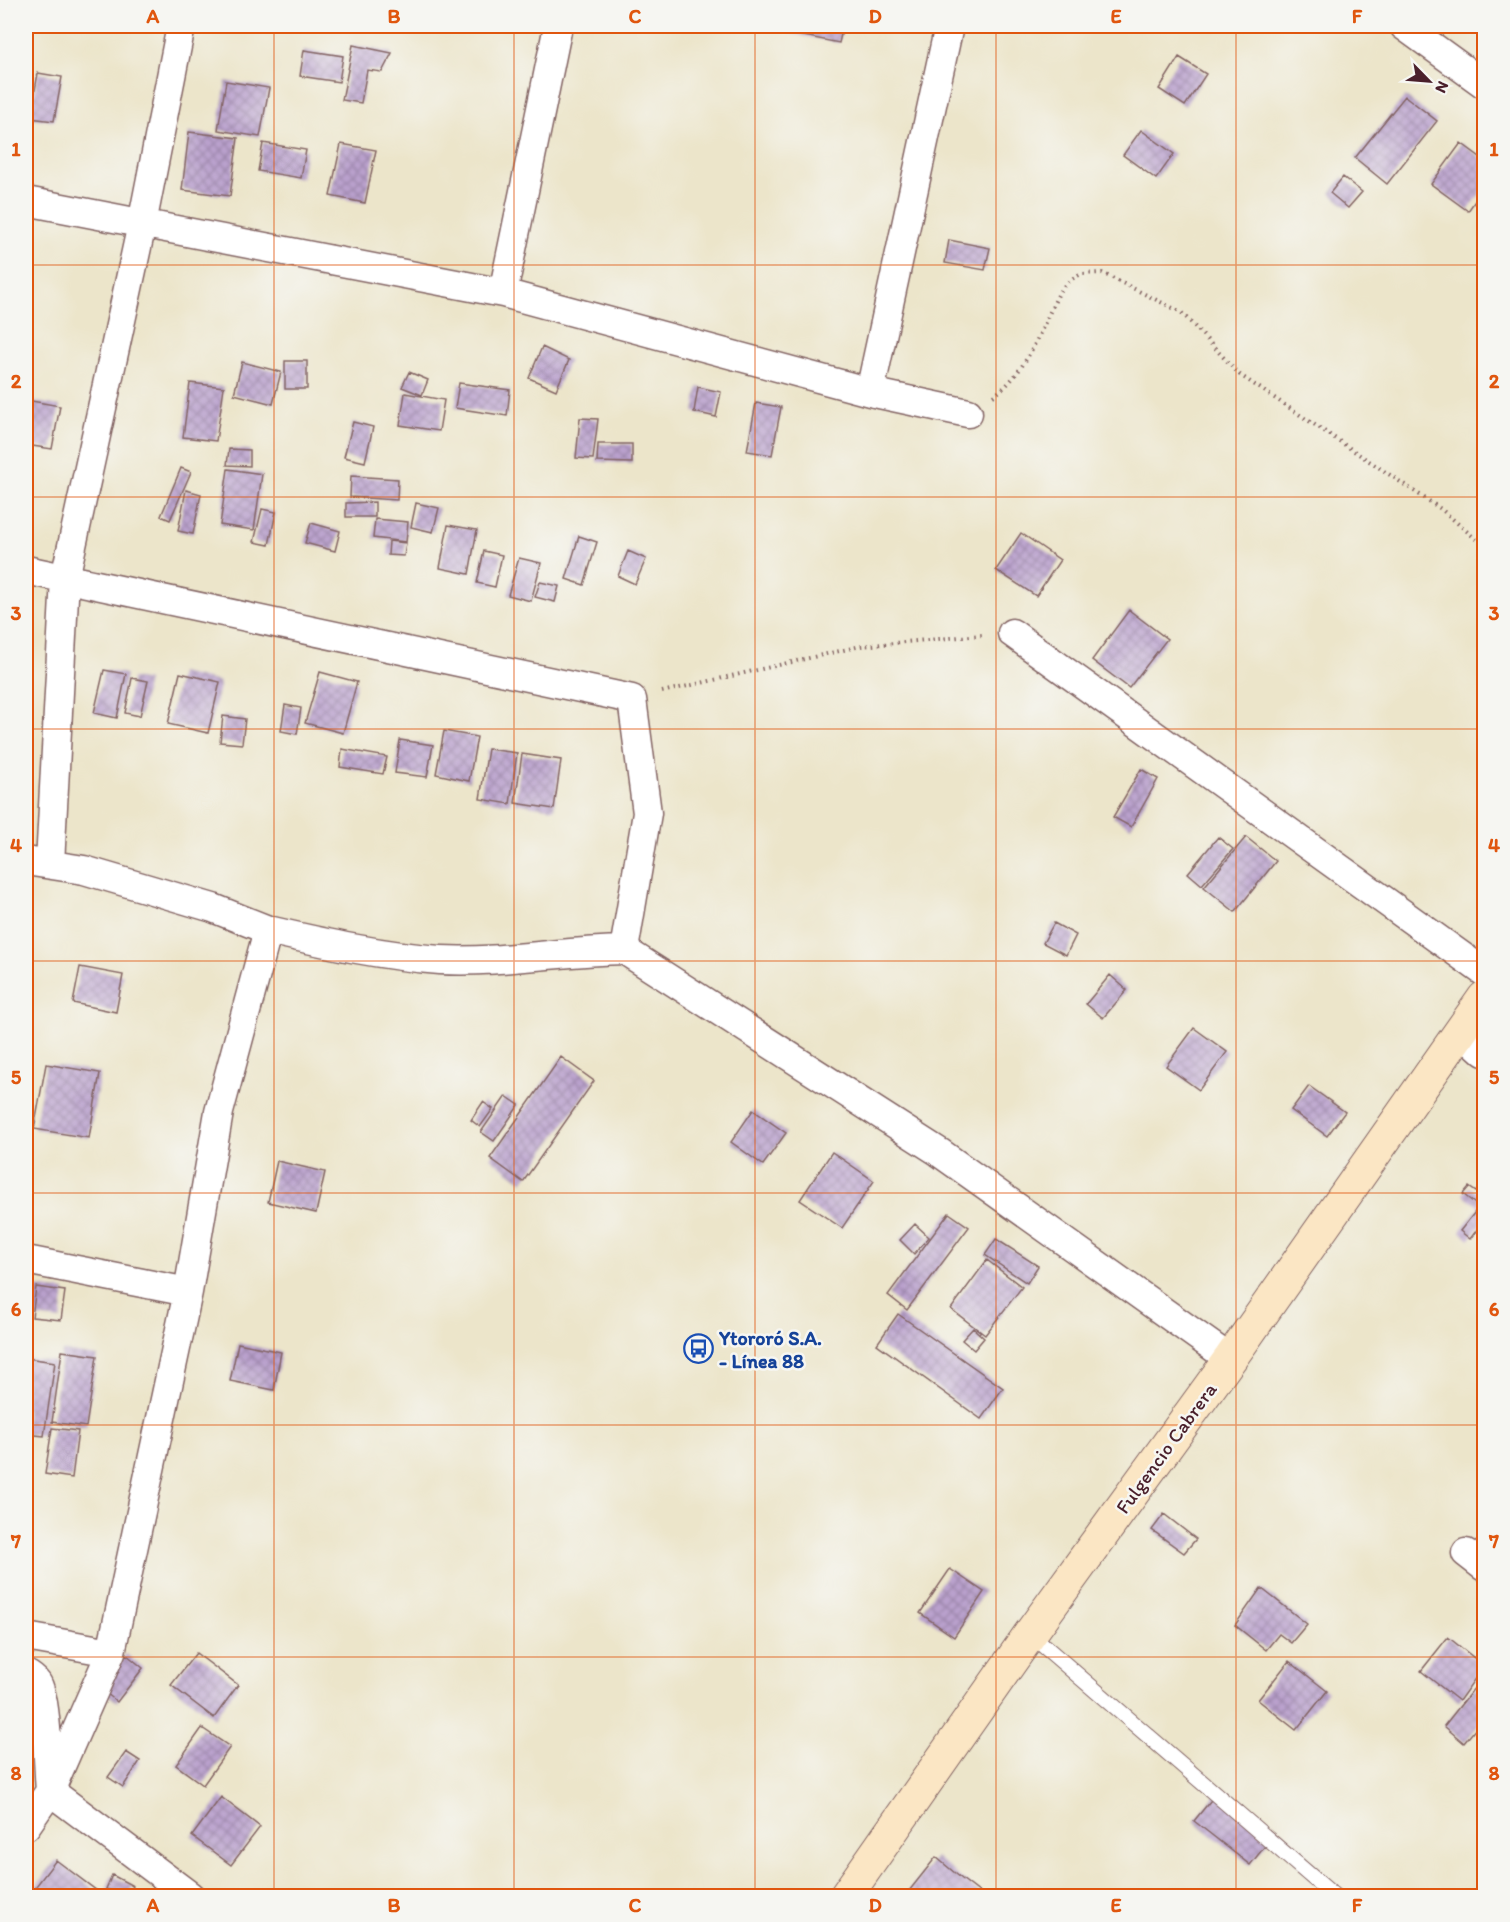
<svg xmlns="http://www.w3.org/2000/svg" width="1510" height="1922" font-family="Itim,sans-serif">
	<defs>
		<pattern id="building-cross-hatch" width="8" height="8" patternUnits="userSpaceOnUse" patternTransform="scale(1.5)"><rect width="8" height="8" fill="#baa1cd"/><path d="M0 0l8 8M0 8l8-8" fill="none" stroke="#9983a7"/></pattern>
	</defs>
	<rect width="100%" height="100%" fill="#f6f6f2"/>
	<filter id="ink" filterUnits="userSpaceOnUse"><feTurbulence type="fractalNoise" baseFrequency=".0167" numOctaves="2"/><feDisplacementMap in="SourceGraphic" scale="12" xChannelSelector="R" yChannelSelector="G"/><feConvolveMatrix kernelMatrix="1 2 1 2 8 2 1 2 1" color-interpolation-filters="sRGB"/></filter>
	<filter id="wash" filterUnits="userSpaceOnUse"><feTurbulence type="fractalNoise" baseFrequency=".008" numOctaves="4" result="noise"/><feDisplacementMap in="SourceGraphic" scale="24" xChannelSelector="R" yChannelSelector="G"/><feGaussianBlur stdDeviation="1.35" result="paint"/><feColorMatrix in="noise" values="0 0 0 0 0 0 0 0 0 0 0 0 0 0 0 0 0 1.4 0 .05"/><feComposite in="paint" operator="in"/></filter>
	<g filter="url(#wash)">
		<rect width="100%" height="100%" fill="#ece5ca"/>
		<g id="blocks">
			<path fill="url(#building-cross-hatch)" d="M789,26H843L839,43L788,33Z
				M353,45L392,53L382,72L367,70L361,103L342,100Z
				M304,50L343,56L339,82L300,76Z
				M1179,57L1206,74L1185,106L1159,89Z
				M38,73L62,77L54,121L30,118Z
				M226,81L269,88L260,137L218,130Z
				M1405,96L1437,121L1387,184L1355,158Z
				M1141,130L1174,154L1156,179L1123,155Z
				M189,132L238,138L230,196L182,190Z
				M263,143L306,150L301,178L258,171Z
				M1461,143L1484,160V188L1468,211L1431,184Z
				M341,144L376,150L365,203L330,196Z
				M1343,177L1362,192L1348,208L1330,193Z
				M949,240L990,248L985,270L945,263Z
				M542,347L569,360L556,390L529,378Z
				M285,361H307V389H285Z
				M242,362L281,372L273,404L234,394Z
				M409,372L428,380L422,395L402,387Z
				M190,383L224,387L216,441L183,437Z
				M459,383L510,390L507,416L455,408Z
				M698,387L721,392L716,417L694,412Z
				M405,393L444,400L439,431L400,425Z
				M26,400L60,406L52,449L26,445Z
				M756,403L781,407L772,455L747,451Z
				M580,418L598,419L593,459L576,458Z
				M353,422L373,427L365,462L344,457Z
				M598,444H632V463L597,462Z
				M229,449L250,450V466L227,465Z
				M181,468L191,472L170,520L161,516Z
				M228,469L262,474L254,530L220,525Z
				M351,476L398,479L397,500L350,497Z
				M186,490L201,494L193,534L178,531Z
				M375,502V517H346V503Z
				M416,503L439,508L433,532L411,527Z
				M262,509L276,512L269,545L254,542Z
				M375,519L408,522L406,542L373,538Z
				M311,523L340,531L335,551L305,543Z
				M448,525L477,530L469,574L440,568Z
				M1021,533L1060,560L1036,596L996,570Z
				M579,536L597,542L584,585L566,579Z
				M389,541L406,543L404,556L388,555Z
				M484,551L502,555L495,587L477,583Z
				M628,551L646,559L635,584L618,576Z
				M519,558L541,563L531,601L508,595Z
				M540,582L559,586L555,602L535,597Z
				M1129,610L1167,639L1129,688L1092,660Z
				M104,670L126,674L117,718L94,713Z
				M320,672L357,682L343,733L305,723Z
				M180,673L220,682L208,733L168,724Z
				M132,678L148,681L140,716L125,713Z
				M285,705L301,708L297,734L281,731Z
				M223,716L245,719L242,744L220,742Z
				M444,731L477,737L469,781L436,774Z
				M400,740L433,745L427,777L395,773Z
				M342,749L387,757L383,774L340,767Z
				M488,749L517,753L510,804L480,799Z
				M522,754L561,760L554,809L515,803Z
				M1141,769L1158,779L1131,827L1113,817Z
				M1218,837L1233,849L1202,885L1188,873Z
				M1246,837L1276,861L1235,912L1204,887Z
				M1054,923L1076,935L1066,955L1043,943Z
				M80,967L123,975L116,1012L73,1003Z
				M1110,975L1127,990L1103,1018L1086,1004Z
				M1194,1028L1227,1052L1199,1090L1166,1066Z
				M561,1057L594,1081L523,1182L490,1158Z
				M46,1064L100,1073L89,1138L34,1129Z
				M1309,1086L1345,1112L1327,1136L1291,1110Z
				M506,1096L519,1105L494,1141L481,1132Z
				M483,1102L493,1109L480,1127L471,1120Z
				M753,1110L786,1133L763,1165L731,1142Z
				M832,1152L874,1181L842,1228L800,1200Z
				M277,1161L325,1172L316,1213L268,1202Z
				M1484,1182V1231L1479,1227L1470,1239L1460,1231L1479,1207L1463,1194L1469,1187L1476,1192Z
				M949,1213L969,1227L907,1310L888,1295Z
				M915,1224L929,1237L914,1254L900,1240Z
				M996,1239L1038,1266L1027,1283L985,1255Z
				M987,1260L1022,1287L985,1335L951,1309Z
				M36,1287L65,1291L61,1320L32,1317Z
				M898,1314L1003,1388L981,1419L877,1344Z
				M973,1328L984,1338L974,1350L962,1340Z
				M238,1343L281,1352L274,1390L230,1381Z
				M62,1351L97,1356L86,1427L52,1422Z
				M26,1358L55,1362L44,1436L26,1434Z
				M52,1428L78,1431L72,1478L45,1474Z
				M1164,1514L1196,1539L1184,1553L1152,1530Z
				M950,1569L984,1592L954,1637L920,1613Z
				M1261,1588L1307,1624L1291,1643L1279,1634L1266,1650L1235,1625Z
				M1448,1637L1484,1666L1459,1701L1421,1671Z
				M196,1653L238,1685L214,1718L171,1685Z
				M126,1654L143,1668L117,1702L100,1688Z
				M1289,1661L1327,1691L1296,1730L1258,1700Z
				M1475,1687L1484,1694V1725L1481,1722L1464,1743L1444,1726Z
				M202,1728L230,1747L203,1785L176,1765Z
				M126,1752L140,1761L123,1787L108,1777Z
				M1219,1790L1273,1836L1250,1865L1194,1821Z
				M221,1797L260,1827L231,1865L192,1836Z
				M936,1857L962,1879L984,1896H905Z
				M56,1860L97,1891L93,1896H41L33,1890Z
				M112,1875L133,1886L128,1896H121L106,1889Z"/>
		</g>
	</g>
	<g filter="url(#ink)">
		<use href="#blocks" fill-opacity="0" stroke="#836463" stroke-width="1.5"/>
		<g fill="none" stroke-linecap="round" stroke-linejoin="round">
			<defs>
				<path id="service" d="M1030,1634L1334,1896"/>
				<path id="minor" d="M1404,26L1484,84
					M26,201L503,293L870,392L968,413
					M503,293L558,26
					M870,392L949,26
					M26,570L632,699L647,813L624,950L939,1152L1230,1359
					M1012,633L1484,972
					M26,861L84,870L213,908L268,930
					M50,864L65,578L142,224L181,26
					M1462,1032L1484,1052
					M26,1260L188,1292L111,1652L50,1791L26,1826
					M188,1292L219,1112L268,930C324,943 383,956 440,960C502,963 563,951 624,950
					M1466,1553L1484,1567
					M26,1637L111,1652
					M26,1674C30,1676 34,1679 37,1683C47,1697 48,1769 50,1791L190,1896"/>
				<path id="secondary" d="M846,1896L1030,1634L1230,1359L1484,998"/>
			</defs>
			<use href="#service" stroke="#836463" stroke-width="17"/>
			<use href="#minor" stroke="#836463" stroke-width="31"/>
			<use href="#secondary" stroke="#836463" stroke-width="35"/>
			<path stroke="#836463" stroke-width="4" stroke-dasharray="1.5 4.5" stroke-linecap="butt" d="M993,396C1028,373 1042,325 1061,289L1070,280L1081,274L1102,273L1181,312L1240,375L1441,509L1484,546
				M662,692L861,646L982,635"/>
			<use href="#service" stroke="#fff" stroke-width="15"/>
			<use href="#minor" stroke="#fff" stroke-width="28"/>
			<use href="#secondary" stroke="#fbe6c4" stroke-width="33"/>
		</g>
	</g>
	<path fill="none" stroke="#e0560e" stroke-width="1.5" stroke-opacity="0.55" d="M274,26V1896M514,26V1896M755,26V1896M996,26V1896M1236,26V1896M26,265H1484M26,497H1484M26,729H1484M26,961H1484M26,1193H1484M26,1425H1484M26,1657H1484"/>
	<defs>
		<symbol id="bus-ring" viewBox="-11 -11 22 22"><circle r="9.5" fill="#f6f6f2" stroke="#1a4fb4" stroke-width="1.5"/><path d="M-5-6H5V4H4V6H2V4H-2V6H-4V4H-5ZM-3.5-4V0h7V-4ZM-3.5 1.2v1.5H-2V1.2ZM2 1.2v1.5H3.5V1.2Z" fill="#1a4fb4"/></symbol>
	</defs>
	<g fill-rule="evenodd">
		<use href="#bus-ring" x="682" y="1332" width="33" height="33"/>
	</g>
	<g text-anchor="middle" stroke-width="5" stroke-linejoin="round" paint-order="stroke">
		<g font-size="20" font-weight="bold" fill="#164399" stroke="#f6f6f2" text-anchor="start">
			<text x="719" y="1345">Ytororó S.A.<tspan x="719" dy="23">- Línea 88</tspan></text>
		</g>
		<g font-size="20" fill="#4a1f2b" stroke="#f6f6f2">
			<text transform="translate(1166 1448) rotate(-54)" y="7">Fulgencio Cabrera</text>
		</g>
	</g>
	<rect width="1510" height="1922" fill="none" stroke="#f6f6f2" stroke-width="66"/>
	<g transform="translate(1429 81) rotate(115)" stroke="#f6f6f2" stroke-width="4.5" paint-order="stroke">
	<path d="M0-4.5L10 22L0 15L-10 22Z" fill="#4a1f2b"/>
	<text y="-9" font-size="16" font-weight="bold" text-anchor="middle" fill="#4a1f2b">N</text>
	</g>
	<rect x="33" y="33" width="1444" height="1856" fill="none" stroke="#e0560e" stroke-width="2"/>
	<g font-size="20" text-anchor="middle" font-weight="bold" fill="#e0560e">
		<text x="153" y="23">A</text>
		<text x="394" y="23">B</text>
		<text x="635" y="23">C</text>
		<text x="875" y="23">D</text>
		<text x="1116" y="23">E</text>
		<text x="1357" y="23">F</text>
		<text x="16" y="156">1</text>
		<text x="1494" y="156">1</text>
		<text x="16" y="388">2</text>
		<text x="1494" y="388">2</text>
		<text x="16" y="620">3</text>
		<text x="1494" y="620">3</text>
		<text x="16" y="852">4</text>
		<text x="1494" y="852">4</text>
		<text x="16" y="1084">5</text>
		<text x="1494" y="1084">5</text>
		<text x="16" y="1316">6</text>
		<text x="1494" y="1316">6</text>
		<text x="16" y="1548">7</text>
		<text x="1494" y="1548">7</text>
		<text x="16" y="1780">8</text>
		<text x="1494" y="1780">8</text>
		<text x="153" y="1912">A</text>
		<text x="394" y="1912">B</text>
		<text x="635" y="1912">C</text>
		<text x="875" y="1912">D</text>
		<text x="1116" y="1912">E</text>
		<text x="1357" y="1912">F</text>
	</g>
</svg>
